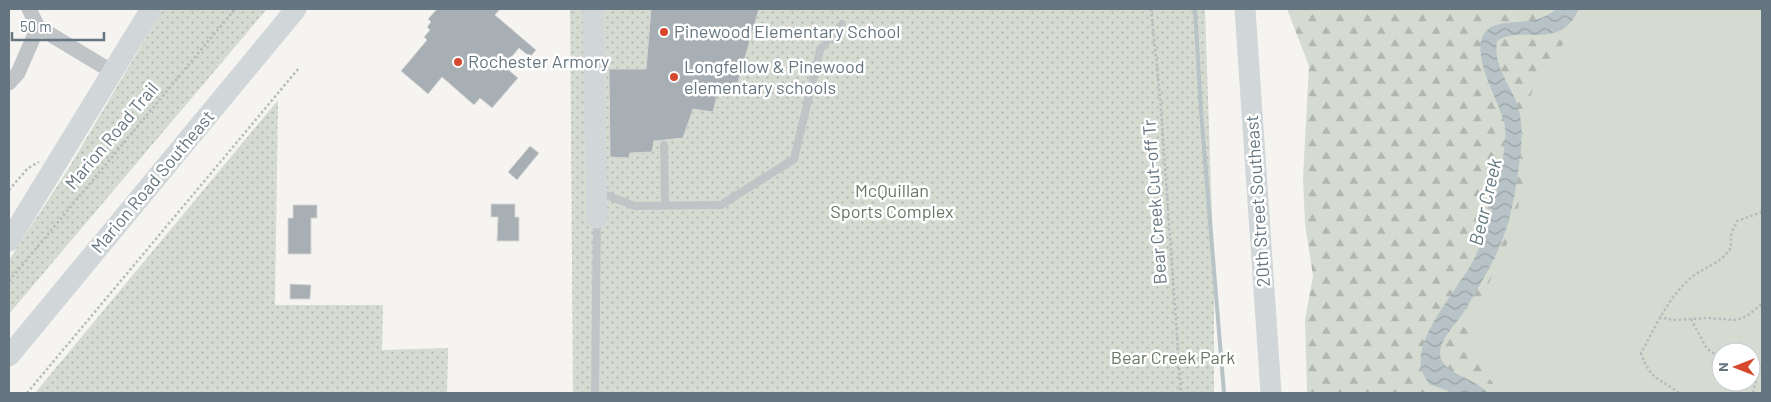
<svg xmlns="http://www.w3.org/2000/svg" width="1771" height="402" font-family="Barlow,sans-serif">
	<defs>
		<pattern id="forest-firs" width="22" height="20" patternUnits="userSpaceOnUse" patternTransform="scale(1.25)"><rect width="22" height="20" fill="#d6dbd2"/><path d="M5 1l3.5 6h-7zM16 11l3.5 6h-7z" fill="#b1b6b0"/></pattern>
		<pattern id="park-dots" width="8" height="8" patternUnits="userSpaceOnUse" patternTransform="scale(1.25)"><rect width="8" height="8" fill="#d6dbd2"/><path d="M2 2h.1M6 6h.1" fill="none" stroke="#b1b6b0" stroke-width="1.8" stroke-linecap="round"/></pattern>
		<pattern id="water-waves" width="16" height="10" patternUnits="userSpaceOnUse" patternTransform="scale(1.25)"><rect width="16" height="10" fill="#b7c3c6"/><path d="M0 5q4-4 8 0t8 0" fill="none" stroke="#98a3a6"/></pattern>
	</defs>
	<rect width="100%" height="100%" fill="#f5f4f1"/>
	<path fill="#d6dbd2" fill-rule="evenodd" d="M1527,9H1762V393H1493L1461,360ZM1721,352H1751V382H1721Z"/>
	<path fill="url(#forest-firs)" d="M1287,9H1583L1560,49L1536,79L1527,108L1528,162L1513,231L1489,283L1472,314L1471,341L1484,372L1501,393H1307L1305,319L1313,276L1305,224L1303,178L1309,66Z"/>
	<path fill="url(#park-dots)" d="M163,9H267L9,314V260L67,171Z
		M570,9H1205L1214,275V393H573Z
		M278,100L275,305H383L382,350L448,348L447,393H35Z"/>
	<path fill="url(#water-waves)" d="M1556,9H1579C1576,14 1573,21 1568,25C1547,44 1518,27 1497,41C1493,64 1507,80 1516,101C1522,115 1522,134 1521,149C1519,169 1514,201 1509,220C1500,253 1481,283 1464,312C1456,324 1433,346 1442,361C1451,376 1476,379 1488,393H1454L1429,384C1427,380 1423,375 1422,370C1412,339 1458,289 1472,263C1477,254 1481,242 1485,232C1493,209 1510,143 1504,121C1498,100 1468,50 1486,31C1501,16 1534,29 1556,9Z"/>
	<g fill="none" stroke-linecap="round" stroke-linejoin="round">
		<path stroke="#b7c3c6" stroke-width="4" d="M1195,9L1201,111L1224,393"/>
	</g>
	<path fill="#a7afb4" stroke="#d6d6d4" d="M437,9H500L495,15L536,50L530,57L519,48L504,66L518,78L492,108L480,98L474,105L442,77L428,94L401,71L427,40L424,37L430,30L427,27L431,22L428,19Z
		M651,9H759L736,89L720,84L713,112L693,109L683,138L654,141L652,152L630,153L629,158L610,157L609,69H646Z
		M530,146L539,153L517,180L508,172Z
		M491,204H515V217H519V241H497L498,217H491Z
		M293,205H317V218H311V254H288V218H293Z
		M290,284L311,285L310,299H290Z"/>
	<g fill="none" stroke-linecap="round" stroke-linejoin="round">
		<path stroke="#b8bbbd" stroke-width="2.5" stroke-dasharray="2.5 2.5" stroke-linecap="butt" d="M1151,9L1160,96L1181,393
			M9,190L28,168L39,162
			M9,281L235,9
			M1659,317L1673,320L1708,318L1736,320L1747,316L1762,304
			M1691,319L1707,349L1721,358
			M1751,366L1762,368
			M27,393L299,68
			M1679,393C1658,377 1651,381 1641,353C1656,326 1668,297 1692,277C1703,268 1718,264 1727,253C1734,246 1729,240 1732,232C1733,228 1736,225 1737,221L1762,212
			M1753,393L1759,367"/>
		<path stroke="#c0c4c7" stroke-width="8" d="M664,145L665,206
			M598,192L635,206L721,205L794,159L820,50L842,24
			M595,393L597,220"/>
		<path stroke="#c0c4c7" stroke-width="15" d="M29,9L38,27L111,71
			M9,83L18,73L38,27"/>
		<path stroke="#d1d6d9" stroke-width="21" d="M593,9L597,218
			M1245,9L1271,393
			M9,241L151,9
			M9,356L296,9"/>
	</g>
	<g fill="#d7492f" stroke="#fff" stroke-width="2">
		<circle cx="664" cy="32" r="5"/>
		<circle cx="458" cy="62" r="5"/>
		<circle cx="674" cy="77" r="5"/>
	</g>
	<g text-anchor="middle" stroke-width="5" stroke-linejoin="round" paint-order="stroke">
		<g font-size="18" fill="#657680" stroke="#fff" text-anchor="start">
			<text x="674" y="38">Pinewood Elementary School</text>
			<text x="468" y="68">Rochester Armory</text>
			<text x="684" y="73">Longfellow &amp; Pinewood<tspan x="684" dy="21">elementary schools</tspan></text>
		</g>
		<g font-size="18" fill="#657680" stroke="#fff">
			<text transform="translate(112 136) rotate(-50)" y="6">Marion Road Trail</text>
			<text transform="translate(153 182) rotate(-50)" y="6">Marion Road Southeast</text>
			<text transform="translate(1258 201) rotate(-94)" y="6">20th Street Southeast</text>
			<text transform="translate(1155 202) rotate(-94)" y="6">Bear Creek Cut-off Tr</text>
		</g>
		<g font-size="18" fill="#697864" stroke="#fff">
			<text x="892" y="197">McQuillan<tspan x="892" dy="21">Sports Complex</tspan></text>
			<text x="1173" y="364">Bear Creek Park</text>
		</g>
		<g font-size="19" font-style="italic" fill="#61787d" stroke="#fff">
			<text transform="translate(1485 202) rotate(-77)" y="7">Bear Creek</text>
		</g>
	</g>
	<rect width="1771" height="402" fill="none" stroke="#657680" stroke-width="20"/>
	<g transform="translate(1736 367) rotate(270)"><circle r="24" fill="#ffffff" stroke="#c1c8cc"/>
	<path d="M0-4L9 19L0 12L-9 19Z" fill="#d7492f"/>
	<text y="-8" font-size="14" font-weight="bold" text-anchor="middle" fill="#657680">N</text>
	</g>
	<path d="M12 32v8h92v-8" fill="none" stroke="#657680" stroke-width="2.5"/>
	<text x="20" y="32" font-size="15" fill="#657680" stroke="#ffffff" stroke-width="4" paint-order="stroke">50 m</text>
</svg>
